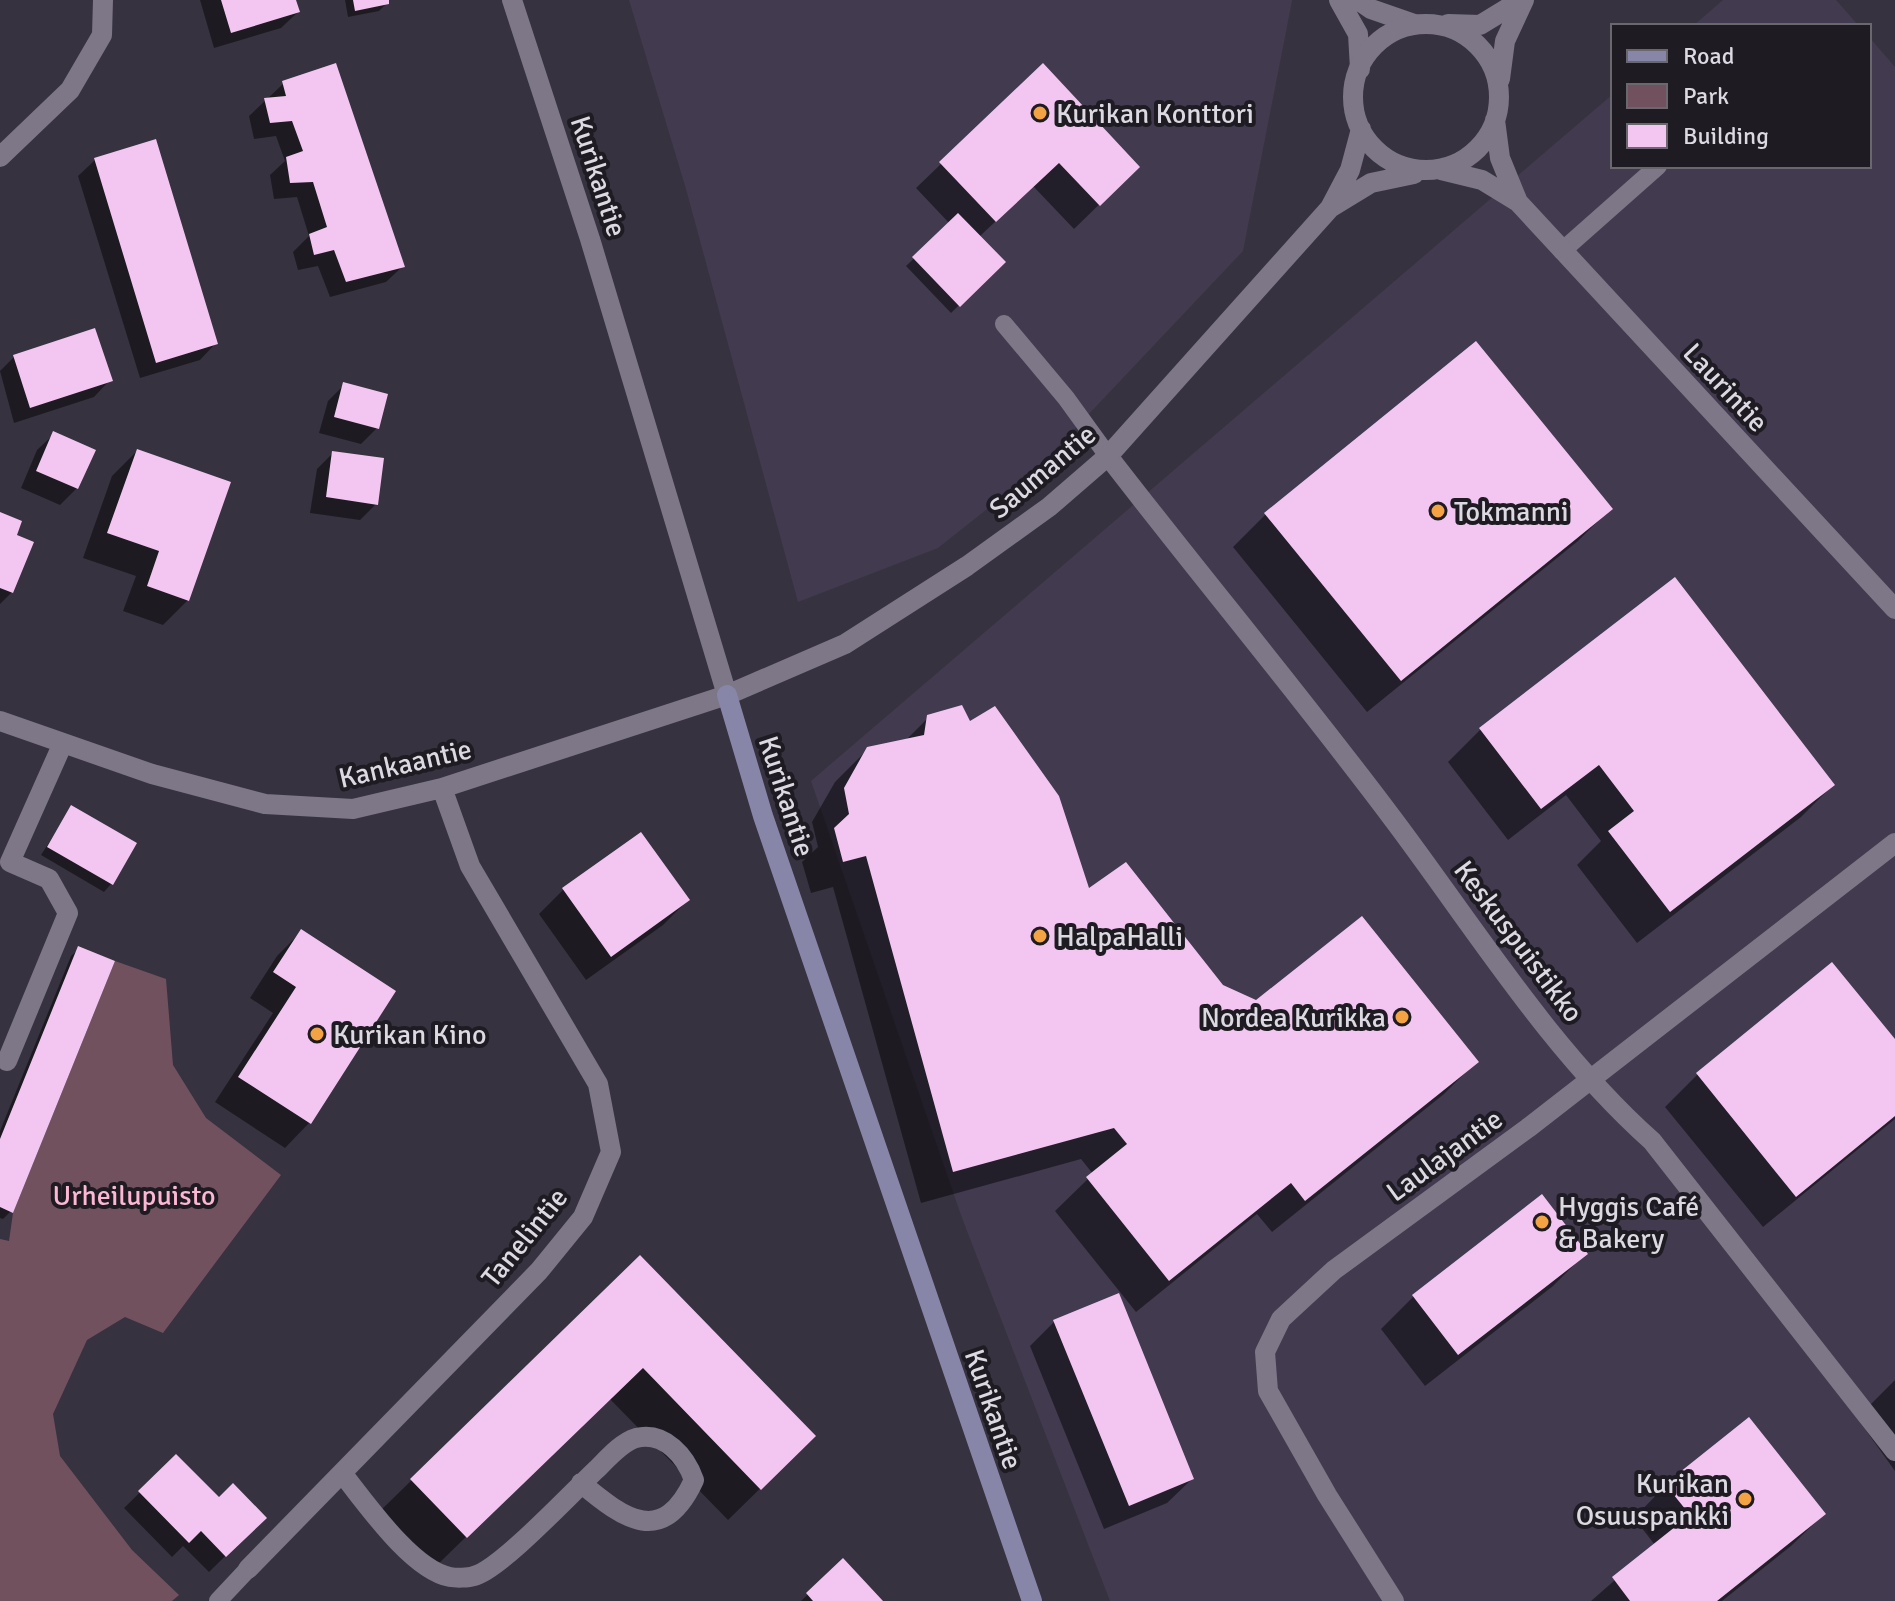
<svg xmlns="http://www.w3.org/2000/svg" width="1895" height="1601" font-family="Signika,sans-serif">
	<rect width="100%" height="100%" fill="#373240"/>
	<path fill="#423a4f" d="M629,0H1292V1L1243,251L1035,471L938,548L798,602L686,189Z
		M1723,0H1836L1859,26H1693Z
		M1869,37L1895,67V1601H1110L962,1218L811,781L1613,94V166H1869Z"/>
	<path fill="#72515f" d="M115,961L166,979L173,1065L206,1118L281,1175L163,1333L125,1317L87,1340L53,1414L60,1456L132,1550L179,1595L172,1601H0V1239L9,1241L13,1213Z"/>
	<path fill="#0007" d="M200,0H294L298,12L281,28L214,48Z
		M345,0H387V3L379,11L348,17Z
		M1043,66L1113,191L1074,229L1033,186L979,237L1003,262L951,313L906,266L950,224L916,188Z
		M284,83L403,266L386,282L330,297L318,266L298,270L293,252L309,236L297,197L274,199L270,175L285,161L276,136L254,139L249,116Z
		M95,160L216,343L200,360L140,378L78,176Z
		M1476,343L1610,509L1578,541L1367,712L1233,547L1265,515Z
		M14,357L110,380L94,397L14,423L0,371Z
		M344,385L377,428L361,444L319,433L328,401Z
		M54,434L77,488L60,505L21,488L37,450Z
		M137,451L188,600L163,625L123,611L136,576L83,558L112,476Z
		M333,453L376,504L360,520L310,513L317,469Z
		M0,514L15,536L12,592L0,604Z
		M1675,580L1833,785L1801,817L1637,943L1577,865L1601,841L1566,795L1508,840L1448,762L1480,730Z
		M929,717L970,724L1088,892L1222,987L1257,1002L1476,1062L1444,1094L1272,1232L1257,1214L1136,1312L1055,1211L1093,1174L1081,1159L921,1203L833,887L811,893L802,862L818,847L812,822L835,782L868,749L904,742Z
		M72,807L111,884L104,892L41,855Z
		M563,890L688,900L663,925L586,980L539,914Z
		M301,932L394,992L309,1123L285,1148L215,1102L273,1013L250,998L277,956Z
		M79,949L11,1211L3,1219L0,1218V1131L71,956Z
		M1832,965L1895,1042V1119L1763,1227L1665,1107L1697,1075Z
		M1541,1197L1585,1254L1553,1286L1425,1386L1381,1329L1413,1297Z
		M640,1258L781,1468L728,1520L609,1398L433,1569L379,1512Z
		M1054,1322L1192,1479L1167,1503L1104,1529L1030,1346Z
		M1895,1380V1471L1857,1418Z
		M1749,1420L1824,1514L1791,1546L1722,1601H1591L1655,1545L1634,1518L1666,1485Z
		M176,1457L219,1500L264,1518L209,1572L183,1546L172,1557L124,1508Z
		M843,1561L881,1601H801Z"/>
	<path fill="#f3c5f1" d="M221,0H296L300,12L231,33Z
		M353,0H389V4L355,11Z
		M336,63L405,267L346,282L334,250L314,255L309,234L327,227L313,182L290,183L286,157L303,151L292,121L270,123L264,98L286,96L282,81Z
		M1043,63L1140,167L1100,206L1059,163L996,222L939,162Z
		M156,139L218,344L156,363L94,158Z
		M958,213L1006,262L960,307L912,257Z
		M95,328L113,381L30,408L13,355Z
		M1476,341L1613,509L1401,681L1264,513Z
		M343,382L388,394L379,429L334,417Z
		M53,431L96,450L78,489L36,471Z
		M137,449L231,482L189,601L147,586L159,551L107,533Z
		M332,451L384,458L378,505L326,497Z
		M0,512L22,521L17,535L34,542L13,593L0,588Z
		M1675,577L1835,785L1670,912L1608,831L1634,811L1599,765L1541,809L1479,728Z
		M962,705L970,721L995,706L1059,796L1089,888L1126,862L1223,985L1256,1000L1362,916L1479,1062L1305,1201L1291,1183L1169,1281L1086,1177L1127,1144L1114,1128L953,1172L866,856L843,862L834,828L849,814L844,788L867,747L924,735L927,715Z
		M71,805L137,843L113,885L47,847Z
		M641,832L690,900L611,957L562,888Z
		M301,929L396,991L311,1124L238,1077L296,987L273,972Z
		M78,946L115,961L13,1213L0,1207V1139Z
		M1832,962L1895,1039V1116L1796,1197L1696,1073Z
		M1542,1194L1588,1254L1458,1355L1412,1295Z
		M640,1255L816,1436L761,1490L643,1368L467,1538L410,1479Z
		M1119,1293L1194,1479L1129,1506L1053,1320Z
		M1749,1417L1826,1514L1717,1601H1630L1612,1577L1690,1515L1665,1484Z
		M176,1454L219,1497L233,1483L267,1518L226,1557L201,1531L189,1543L138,1491Z
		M843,1558L883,1601H813L806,1593Z"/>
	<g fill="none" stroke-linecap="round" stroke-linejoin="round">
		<path stroke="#7d7788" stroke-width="18" d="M1562,251L1658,166
			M1004,324L1066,398L1108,456
			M218,1601L248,1569"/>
		<path stroke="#7d7788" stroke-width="20" d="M1339,0L1358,34L1360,69
			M1358,0L1371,9L1414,24
			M0,157L70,90L102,35L103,0
			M1108,456C1202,578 1301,696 1393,819C1475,928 1550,1050 1652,1141L1895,1451
			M0,721L152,774L265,804L353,809L442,788L727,695
			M7,1061L68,913L49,879L10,862L63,743
			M342,1473C365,1502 412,1570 450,1577C456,1578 468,1578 474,1576C501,1569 574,1490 598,1468C608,1458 622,1442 636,1438C665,1431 686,1457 694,1480C663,1547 625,1520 581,1483
			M248,1569L539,1271L583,1217L611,1152L598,1084L470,866L442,788
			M1394,1601L1327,1495L1268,1391L1265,1352L1281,1319L1334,1270L1528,1128L1895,843"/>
		<path stroke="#7d7788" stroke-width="20" d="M512,0L590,239L727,695L845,644L967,566L1049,507L1108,456L1330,208L1350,170L1361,129
			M1353 97a73 73 0 1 1 146 0a73 73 0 1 1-146 0Z
			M1448,24L1480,25L1521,0
			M1500,79L1505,41L1524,0
			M1495,120L1500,158L1518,202
			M1441,170L1482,180L1518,202L1895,609
			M1330,208L1371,183L1414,174"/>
		<path stroke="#8786a9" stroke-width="20" d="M727,695L763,816L1032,1601"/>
	</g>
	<g fill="#f4a344" stroke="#1e1b22" stroke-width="3">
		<circle cx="1040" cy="113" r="8"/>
		<circle cx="1438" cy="511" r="8"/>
		<circle cx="1040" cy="936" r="8"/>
		<circle cx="1402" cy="1017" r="8"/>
		<circle cx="317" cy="1034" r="8"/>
		<circle cx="1542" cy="1222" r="8"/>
		<circle cx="1745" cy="1499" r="8"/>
	</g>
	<g text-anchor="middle" stroke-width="8" stroke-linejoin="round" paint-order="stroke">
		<g font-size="28" fill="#dcd9e2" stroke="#1e1b22" text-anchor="start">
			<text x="1056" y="123">Kurikan Konttori</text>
			<text x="1454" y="521">Tokmanni</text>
			<text x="1056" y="946">HalpaHalli</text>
			<text x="1386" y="1027" text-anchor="end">Nordea Kurikka</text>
			<text x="333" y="1044">Kurikan Kino</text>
			<text x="1558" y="1216">Hyggis Café<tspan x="1558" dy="32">&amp; Bakery</tspan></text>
			<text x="1729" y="1493" text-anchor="end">Kurikan<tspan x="1729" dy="32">Osuuspankki</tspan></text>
		</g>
		<g font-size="28" fill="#dcd9e2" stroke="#1e1b22">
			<text transform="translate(599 176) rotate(72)" y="10">Kurikantie</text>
			<text transform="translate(1726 387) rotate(47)" y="10">Laurintie</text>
			<text transform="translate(1042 471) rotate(-40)" y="10">Saumantie</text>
			<text transform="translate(405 763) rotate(-13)" y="10">Kankaantie</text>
			<text transform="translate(787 796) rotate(72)" y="10">Kurikantie</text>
			<text transform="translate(1519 941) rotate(53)" y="10">Keskuspuistikko</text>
			<text transform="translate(1444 1155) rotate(-36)" y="10">Laulajantie</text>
			<text transform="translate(524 1237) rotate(-51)" y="10">Tanelintie</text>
			<text transform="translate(994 1409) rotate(71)" y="10">Kurikantie</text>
		</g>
		<g font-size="28" fill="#fcb7d4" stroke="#1e1b22">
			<text x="134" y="1205">Urheilupuisto</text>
		</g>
	</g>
	<rect x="1611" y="24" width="260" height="144" fill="#1e1b22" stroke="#6a676f" stroke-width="2"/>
	<rect x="1627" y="50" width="40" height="12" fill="#8786a9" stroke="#6a676f" stroke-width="2"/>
	<text x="1683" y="64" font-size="24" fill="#dcd9e2">Road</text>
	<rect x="1627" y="84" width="40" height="24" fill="#72515f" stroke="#6a676f" stroke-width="2"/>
	<text x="1683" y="104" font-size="24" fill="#dcd9e2">Park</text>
	<rect x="1627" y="124" width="40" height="24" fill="#f3c5f1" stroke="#6a676f" stroke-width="2"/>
	<text x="1683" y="144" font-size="24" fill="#dcd9e2">Building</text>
</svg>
